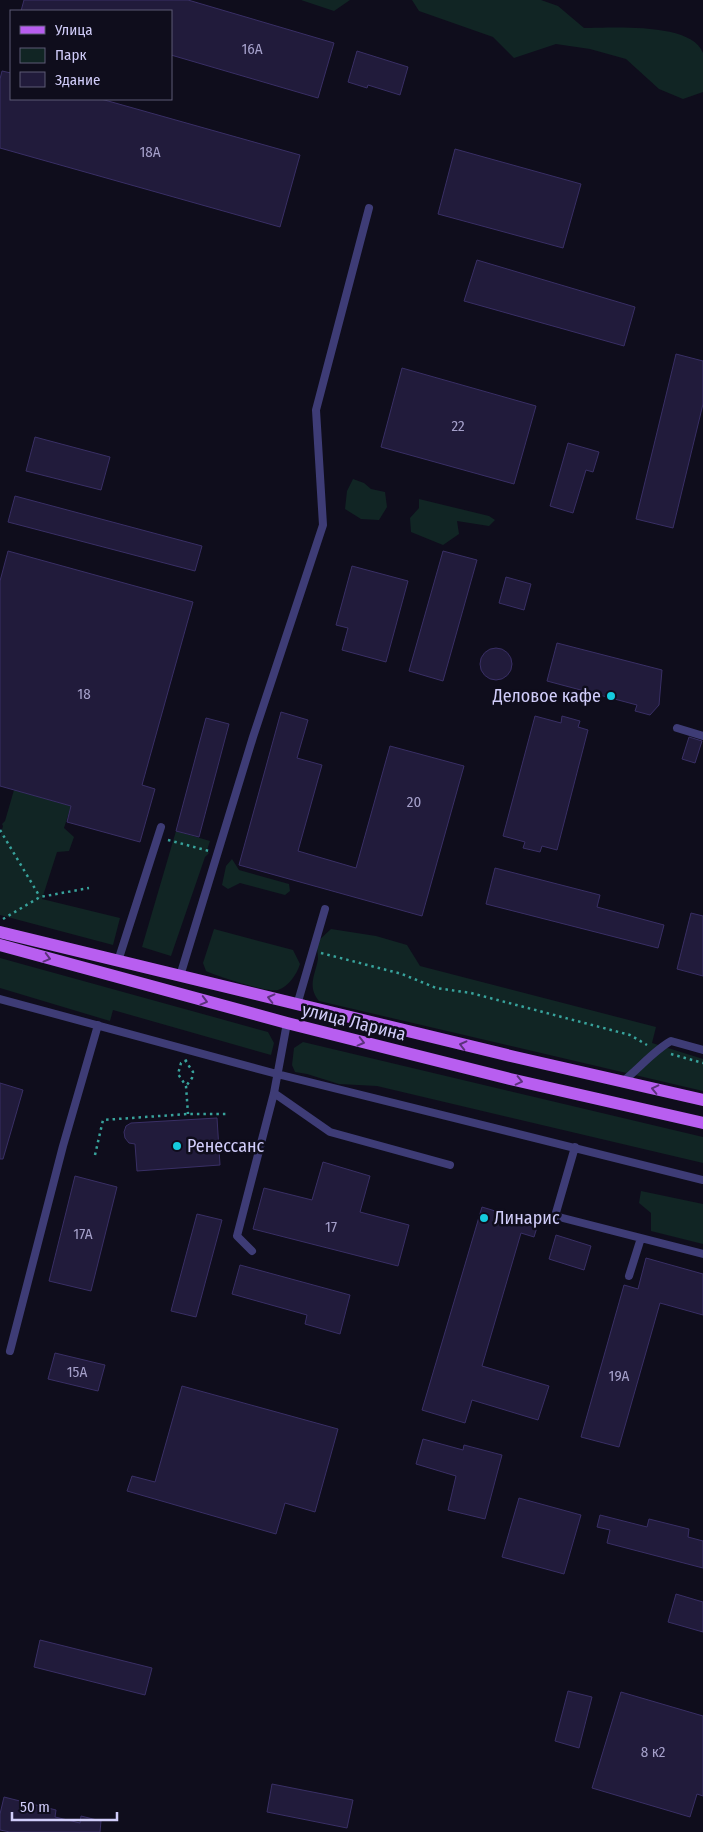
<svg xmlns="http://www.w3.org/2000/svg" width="703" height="1832" font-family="'Fira Sans Condensed',sans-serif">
	<rect width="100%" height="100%" fill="#0f0d1c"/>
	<path fill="#112524" d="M301,0H350L334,11Z
		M412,0H541L558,6L584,28C611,28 692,22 703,53C703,59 703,84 703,92L683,99L659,89L626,59L590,49L556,44L514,58L493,37L419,11Z
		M353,479L364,483L371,489L385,492L387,507L379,520L361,519L345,509L347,491Z
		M419,499L489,516L495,520L489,526L457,521L459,534L443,545L411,532L410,518L419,508Z
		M14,790L71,806L64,828L74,837L69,851L57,852L42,899L120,918L113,945L0,915V837L3,826L2,824L5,821Z
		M176,831L210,841L207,850L209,853L205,857L171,956L142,947Z
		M232,859L239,870L289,884L290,891L285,895L240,883L228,889L222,885L226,866Z
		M214,929L293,950L300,964C297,974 289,986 278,990C269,993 216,976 206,971L203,963Z
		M331,929L376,936L407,945L420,966L656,1027L652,1043L703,1059V1091L319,1001C307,986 315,976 318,959C318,954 317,948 316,943Z
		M0,958L268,1032L274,1043L271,1055L113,1010L110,1021L0,988Z
		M303,1042L703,1137V1163L377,1086L339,1084L307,1074L295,1072L292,1065L294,1048Z
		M641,1191L703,1204V1244L651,1231V1213L639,1203Z"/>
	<path fill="#211b3b" stroke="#392f65" d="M24,0H188L334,43L318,98L171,55V11H21Z
		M357,51L408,67L400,95L368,85L367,88L348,82Z
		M2,71L11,73V99H101L300,155L280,227L0,148V79Z
		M455,149L581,184L563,248L438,214Z
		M477,260L635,307L624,346L464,301Z
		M676,354L703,361V404L673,528L636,519Z
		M402,368L536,406L514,484L381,447Z
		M35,437L110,457L101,490L26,471Z
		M568,443L599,452L593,472L586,470L573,513L550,506Z
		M15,496L202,546L195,571L8,522Z
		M8,551L193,602L142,785L155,789L140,842L67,822L71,806L0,786V581Z
		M443,551L477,560L443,681L409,671Z
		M352,566L408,581L386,662L342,650L348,628L336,625Z
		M506,577L531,584L524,610L499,603Z
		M557,643L662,670L659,705L650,715L635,711L637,705L547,681Z
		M480 664a16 16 0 1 1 32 0a16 16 0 1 1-32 0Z
		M281,712L308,720L297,758L322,765L298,851L356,868L390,746L464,766L422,916L239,865Z
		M535,716L561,723L562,716L580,721L578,727L588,730L557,850L542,846L540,852L523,848L525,842L503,836Z
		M206,718L229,724L199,837L176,831Z
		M689,737L702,741L695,763L682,759Z
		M495,868L600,895L597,907L664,925L658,948L486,904Z
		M691,913L703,916V976L677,969Z
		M0,1083L23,1090L3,1159H0Z
		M217,1118L220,1165L137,1171L135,1144L129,1143L125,1138L124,1132L126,1126L131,1123Z
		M323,1162L370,1176L360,1212L409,1225L398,1266L253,1229L264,1188L312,1200Z
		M75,1176L117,1187L91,1291L49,1281Z
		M482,1207L538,1224L534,1237L521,1233L482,1366L549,1386L538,1420L472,1400L465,1423L422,1410Z
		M197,1214L222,1220L196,1317L171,1311Z
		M556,1235L591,1246L584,1270L549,1259Z
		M646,1258L703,1274V1315L660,1303L619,1447L581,1437L624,1285L638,1289Z
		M240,1265L350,1295L340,1334L305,1324L307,1315L232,1294Z
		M55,1353L105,1365L98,1391L48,1379Z
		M182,1386L338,1429L315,1512L285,1503L276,1534L127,1491L132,1476L155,1482Z
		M423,1439L463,1450L464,1445L502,1455L485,1519L448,1510L456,1476L416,1464Z
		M519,1498L581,1515L564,1574L502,1557Z
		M600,1515L647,1527L649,1519L689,1529L688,1537L703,1541V1568L607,1543L610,1530L597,1527Z
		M676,1594L703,1602V1632L668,1622Z
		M40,1640L152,1668L145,1695L34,1667Z
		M568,1691L592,1697L579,1748L555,1741Z
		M621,1692L703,1716V1796L697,1794L690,1817L592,1788Z
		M272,1784L353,1800L347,1828L267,1812Z
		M4,1797L56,1810L55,1817L80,1823L81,1816L101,1821L100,1832H10L0,1830V1814Z"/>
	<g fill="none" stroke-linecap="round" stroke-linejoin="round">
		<path stroke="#38a39c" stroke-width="2.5" stroke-dasharray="2.5 4" stroke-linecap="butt" d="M0,830L40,897
			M168,840L209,851
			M3,919L40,897L89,888
			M321,953L402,974L436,988L471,993L630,1035L647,1045
			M671,1054L703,1063
			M185,1060L193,1072L192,1078L186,1086
			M187,1060L181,1063L178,1074L186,1086L188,1114
			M95,1155L103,1120L188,1114H227"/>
		<path stroke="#3e3c76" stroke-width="8" d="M677,728L703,736
			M118,961L161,827
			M180,976L253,737L323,525L316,410L369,208
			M0,999L277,1074L703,1180
			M297,1005L325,909
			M287,1023L274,1093L330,1132L450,1165
			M622,1082C639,1069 653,1051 671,1041L703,1050
			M575,1147L555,1216L703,1254
			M252,1251L237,1236L274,1093
			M629,1276L641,1238
			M10,1351L63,1146L98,1025"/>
		<path stroke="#b85ef0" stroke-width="12" d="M0,932L515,1057L703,1100
			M0,945L287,1023L510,1079L703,1123"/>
	</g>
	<defs><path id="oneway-chevron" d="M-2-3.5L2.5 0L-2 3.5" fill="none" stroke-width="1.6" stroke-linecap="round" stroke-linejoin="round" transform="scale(1.25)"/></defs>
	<g stroke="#5b317b">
		<use href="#oneway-chevron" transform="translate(47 958) rotate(15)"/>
		<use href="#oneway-chevron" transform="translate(271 998) rotate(-166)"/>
		<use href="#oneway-chevron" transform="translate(204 1001) rotate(15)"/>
		<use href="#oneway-chevron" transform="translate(361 1042) rotate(14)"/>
		<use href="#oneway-chevron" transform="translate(463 1045) rotate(-166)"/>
		<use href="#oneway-chevron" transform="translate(519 1081) rotate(13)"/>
		<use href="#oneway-chevron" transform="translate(655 1089) rotate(-167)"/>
	</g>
	<g fill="#15cbde" stroke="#0f0d1c" stroke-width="2">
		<circle cx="611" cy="696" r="5"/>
		<circle cx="177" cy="1146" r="5"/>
		<circle cx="484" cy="1218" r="5"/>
	</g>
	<g text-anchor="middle" stroke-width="5" stroke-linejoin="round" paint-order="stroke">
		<g font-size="15" fill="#a5a0ca">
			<text x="252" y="54">16А</text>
			<text x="150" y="157">18А</text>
			<text x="458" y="431">22</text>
			<text x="84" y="699">18</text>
			<text x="414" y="807">20</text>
			<text x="331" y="1232">17</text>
			<text x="83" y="1239">17А</text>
			<text x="77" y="1377">15А</text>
			<text x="619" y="1381">19А</text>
			<text x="653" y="1757">8 к2</text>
		</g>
		<g font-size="18" fill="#d1cdfa" stroke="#0f0d1c" text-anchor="start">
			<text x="601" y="702" text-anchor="end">Деловое кафе</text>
			<text x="187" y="1152">Ренессанс</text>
			<text x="494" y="1224">Линарис</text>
		</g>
		<g font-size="18" fill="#d1cdfa" stroke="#0f0d1c">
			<text transform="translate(354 1022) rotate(14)" y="6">улица Ларина</text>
		</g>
	</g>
	<rect x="10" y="10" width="162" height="90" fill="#0f0d1c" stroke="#5d5a75"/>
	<rect x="20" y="26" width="25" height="8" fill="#b85ef0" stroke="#5d5a75"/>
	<text x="55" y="35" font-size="15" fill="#d1cdfa">Улица</text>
	<rect x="20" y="48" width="25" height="15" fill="#112524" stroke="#5d5a75"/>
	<text x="55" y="60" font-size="15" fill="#d1cdfa">Парк</text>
	<rect x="20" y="72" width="25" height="15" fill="#211b3b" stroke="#5d5a75"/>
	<text x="55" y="85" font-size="15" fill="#d1cdfa">Здание</text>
	<path d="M12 1812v8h105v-8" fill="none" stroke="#d1cdfa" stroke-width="2.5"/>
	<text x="20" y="1812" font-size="15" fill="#d1cdfa" stroke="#0f0d1c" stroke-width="4" paint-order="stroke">50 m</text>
</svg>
